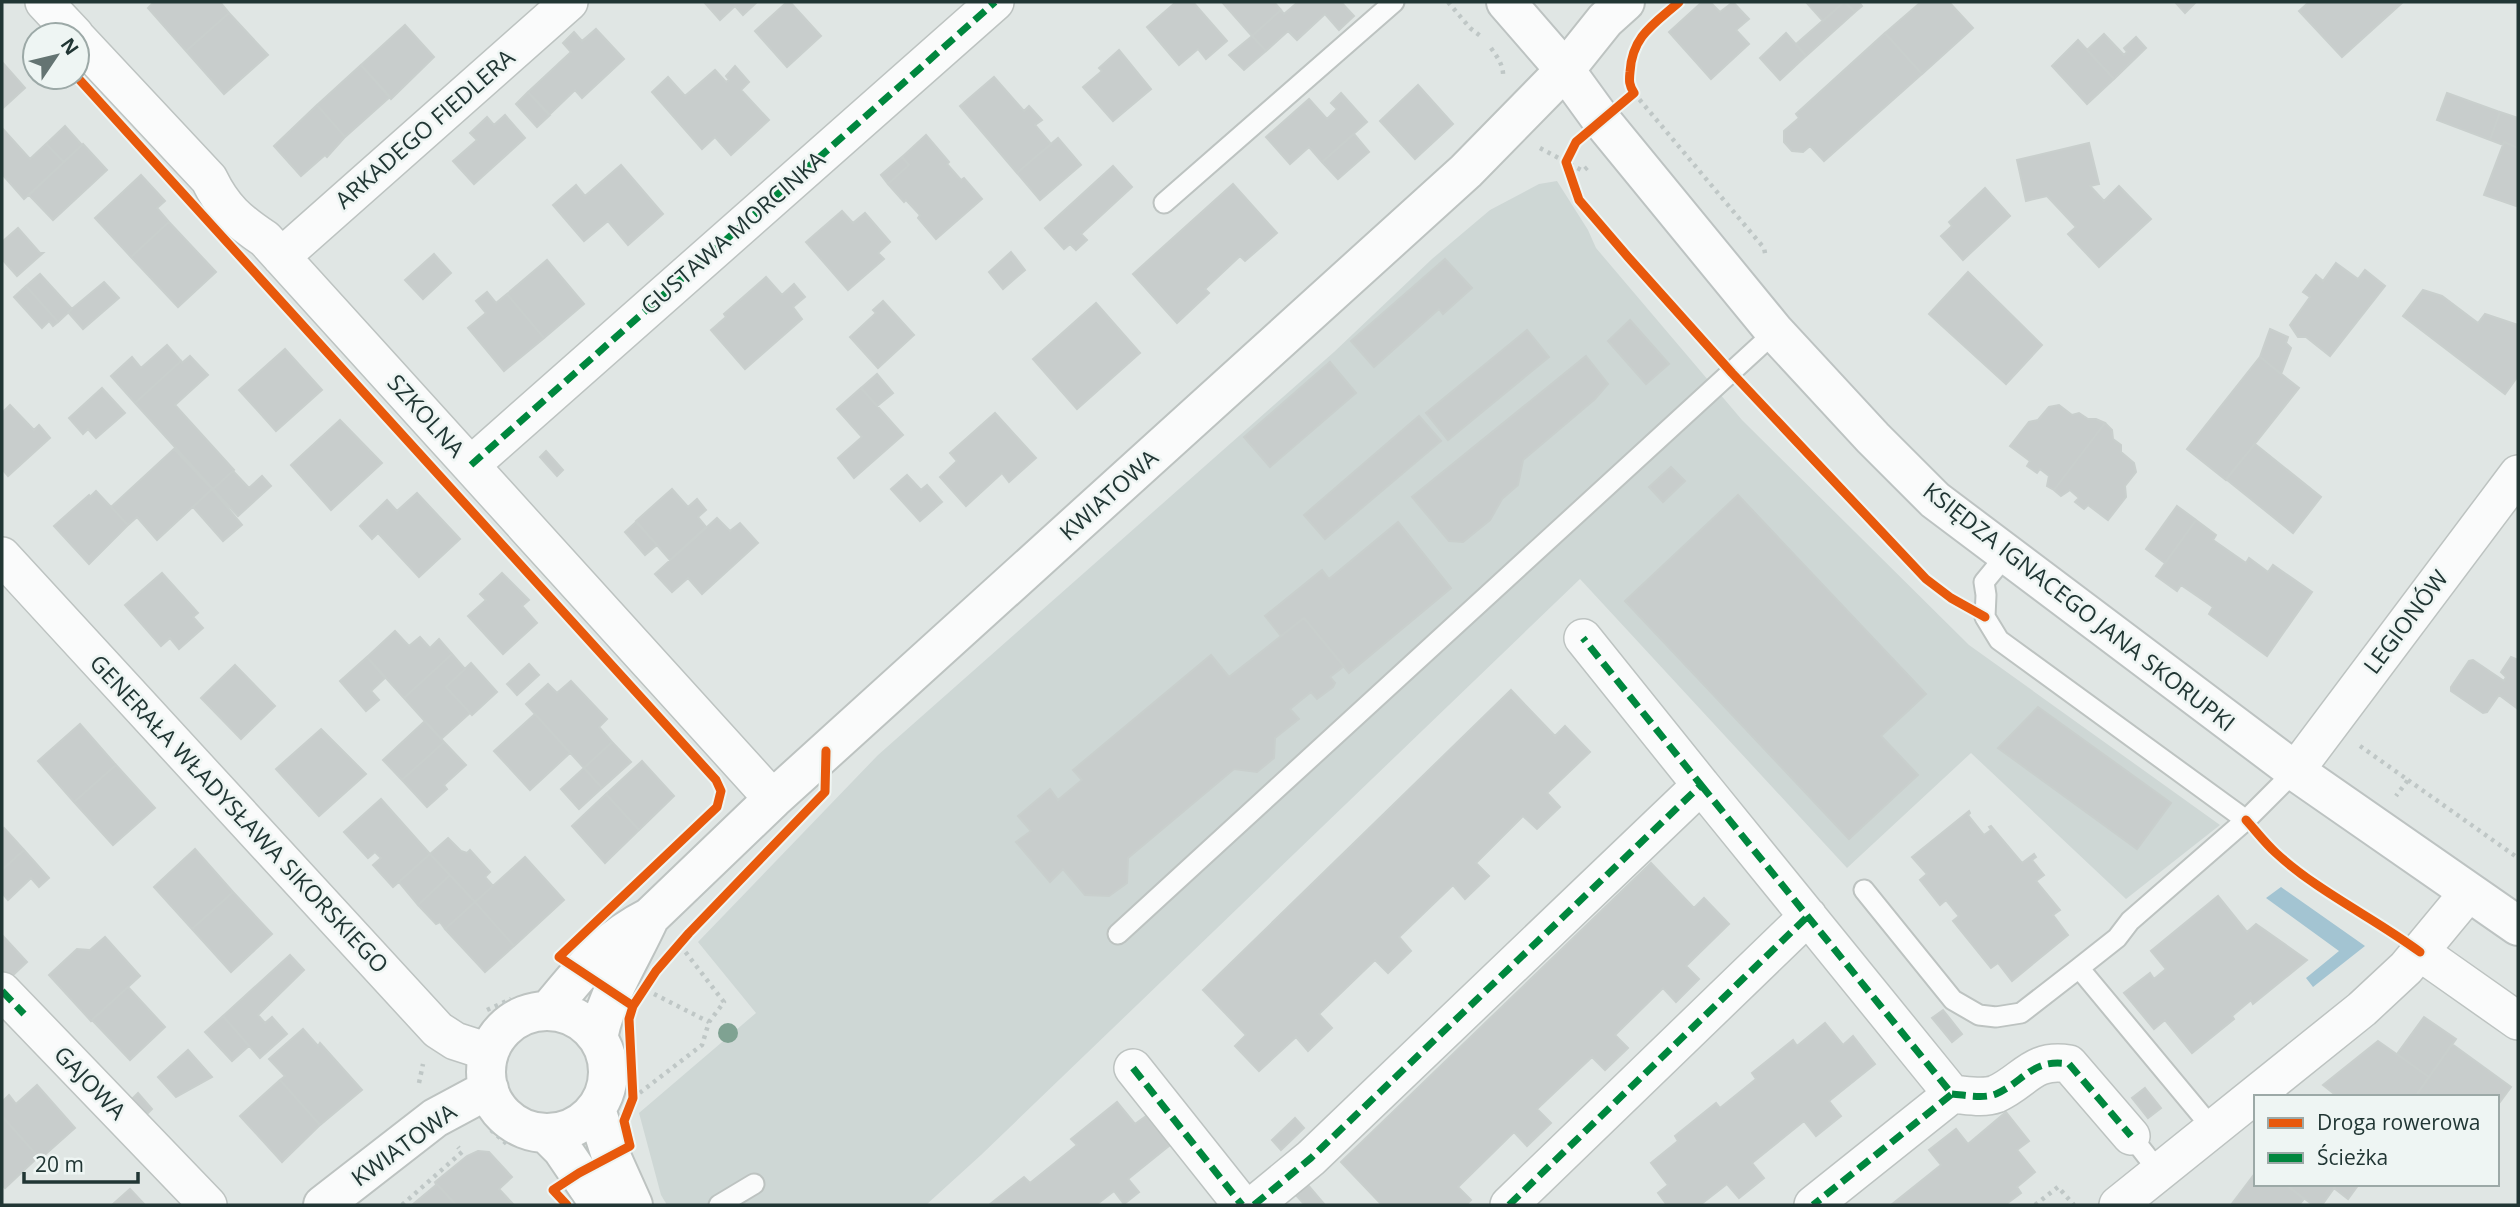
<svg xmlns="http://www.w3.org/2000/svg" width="2520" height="1207" font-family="'Open Sans',sans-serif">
	<rect width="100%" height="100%" fill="#e0e6e4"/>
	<path fill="#ced7d5" d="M1557,181L1588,230L1596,248L1742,420L1969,645L2220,825L2126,899L1971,753L1847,868L1580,579L981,1155L926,1205H667L661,1195L639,1113L756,1013L698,942L878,755L1334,352L1432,259L1490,210L1539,184Z"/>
	<path fill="#a3c4d2" d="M2281,887L2365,946L2313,987L2306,978L2339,951L2266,898Z"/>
	<path fill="#c8cdcc" stroke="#c9cfcd" stroke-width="2" d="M154,2H220L229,13L186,51L148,8Z
		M704,2H755L756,3L743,15L735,6L720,20Z
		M787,2H790L821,36L787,67L755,31Z
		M1176,2H1193L1227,41L1206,59L1198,49L1179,65L1147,27Z
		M1222,2H1274L1281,10L1252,36Z
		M1298,2H1341L1354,16L1339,30L1325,14L1297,40L1288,31L1266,51L1252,36L1281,10L1284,14Z
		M1702,2H1710L1720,12L1733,2L1749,19L1736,30L1749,44L1711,79L1669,32Z
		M1806,2H1844L1823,21Z
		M1844,2L1855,12L1806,56L1796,44Z
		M1845,2H1859L1862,6L1855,12Z
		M1921,2H1949L1973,28L1922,74L1885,33Z
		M2175,2H2196L2185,13Z
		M2309,2H2403L2342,57L2299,11Z
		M229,13L268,55L224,94L186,51Z
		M405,25L434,57L391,99L361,65Z
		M596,29L624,59L582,98L575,90L549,115L528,92L571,52L563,43L574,32L582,41Z
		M1786,33L1806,56L1780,80L1760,58Z
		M1885,33L1922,74L1824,161L1810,146L1803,152L1792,151L1784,142V131L1799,118L1796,114Z
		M2104,34L2124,55L2127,52L2124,48L2136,37L2146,48L2114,79L2087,50Z
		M1252,36L1266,51L1244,70L1229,55Z
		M2078,40L2114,79L2087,104L2052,66Z
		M1119,50L1151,89L1113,121L1083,87L1102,71L1099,68Z
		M2,62L25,88L2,109Z
		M361,65L390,97L345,137L317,105Z
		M735,66L749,82L741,90L769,120L731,155L715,137L702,149L652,92L668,77L685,96L715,70L726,82L729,80L726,76Z
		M994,77L1024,111L1029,106L1042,120L1035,125L1051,144L1017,173L960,106Z
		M1418,85L1453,124L1415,159L1380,121Z
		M528,92L550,115L537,127L516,104Z
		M1341,93L1367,122L1322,162L1309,147L1290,164L1266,137L1309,99L1327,119L1337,109L1331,103Z
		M2447,93L2500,112L2490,140L2437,120Z
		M317,105L345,137L327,157L325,155L301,176L274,146Z
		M2500,112L2518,118V148L2504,142L2503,145L2490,140Z
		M505,115L525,138L474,184L453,161L477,140L470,133L487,117L494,125Z
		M65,126L82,145L64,162L46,144Z
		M2,128L30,159L46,144L64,162L24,199L2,174Z
		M1354,134L1369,152L1338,179L1322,162Z
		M926,135L949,162L947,164L961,180L964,178L982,199L936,239L918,218L920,215L906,200L904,202L888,184L909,165L902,157Z
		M1058,138L1081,165L1040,200L1017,173Z
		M2504,142L2518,148V200L2516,206L2484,195Z
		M2089,143L2099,184L2090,186L2104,201L2119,186L2151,219L2099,267L2068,234L2076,227L2047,196L2026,201L2017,160Z
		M83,144L107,170L53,220L29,195Z
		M902,157L909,165L888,184L881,175Z
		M621,165L663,214L628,245L608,221L584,241L553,205L576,185L585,196Z
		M1113,166L1132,187L1081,234L1087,240L1076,250L1070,244L1064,249L1045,228Z
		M141,175L165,201L157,208L169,222L131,257L95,218Z
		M1233,184L1277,233L1245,261L1240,256L1205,289L1209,293L1177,323L1133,274Z
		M1985,188L2010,216L1963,260L1941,236L1952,226L1949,222Z
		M842,211L853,223L865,213L890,242L878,253L884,259L848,290L806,242Z
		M169,222L216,272L178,307L131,257Z
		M18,228L40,253H43L17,276L2,259V242Z
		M1011,252L1025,270L1003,289L989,272Z
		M434,254L451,273L423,299L405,280Z
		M1445,259L1472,288L1443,314L1439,309L1374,367L1351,341Z
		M547,260L584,304L544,338L507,294Z
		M2336,263L2358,279L2365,270L2385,286L2330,356L2306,337H2298L2290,325L2310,297L2303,292L2316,275L2323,281Z
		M1968,272L2042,345L2006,384L1929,314Z
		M40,274L72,309L58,322L26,286Z
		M766,277L782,295L794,284L805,297L793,307L802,319L745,369L711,330L726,317L724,314Z
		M104,282L119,298L83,329L68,312Z
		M26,286L58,322L53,326L49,321L42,328L14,297Z
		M2423,290L2442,296L2478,323L2485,314L2518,325V376L2505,394L2403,316Z
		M487,292L496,303L507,294L544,338L504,371L468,328L486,313L476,301Z
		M883,301L914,335L878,368L850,337L876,313L873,310Z
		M1096,303L1140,353L1077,409L1033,359Z
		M1630,320L1669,364L1646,384L1608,341Z
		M2270,329L2288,337L2286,343L2291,348L2281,374L2260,357Z
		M1527,330L1549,357L1448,440L1426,413Z
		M167,345L181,361L135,403L111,376L132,357L141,368Z
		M285,349L322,390L276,431L239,390Z
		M190,356L208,375L175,405L234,470L213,489L135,403L181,361L182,363Z
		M1586,356L1608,384L1595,399L1523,460L1518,485L1502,499L1490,520L1463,542L1449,541L1412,497Z
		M2260,357L2299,388L2226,480L2187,449Z
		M1330,362L1356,393L1270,467L1244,437Z
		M877,374L893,393L877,406L861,388Z
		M102,388L125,413L96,438L88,429L83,434L69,418Z
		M861,388L903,435L854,478L838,458L862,437L837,409Z
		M10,405L34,430L39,425L50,438L8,476L2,469V413Z
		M2059,405L2072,415L2079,413L2088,419H2096L2105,423L2054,490L2047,486L2049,476L2040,469L2037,473L2027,466L2030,461L2010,446L2029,422L2038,420L2049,407Z
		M995,413L1036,458L1009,482L1002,473L966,506L940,477L957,461L950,453Z
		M1419,416L1441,441L1325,539L1304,515Z
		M340,420L382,463L331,510L291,465Z
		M2105,423L2112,430L2113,439L2121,445V452L2134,463L2136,472L2125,486L2126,497L2108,520L2088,505L2084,509L2075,502L2079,498L2070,490L2061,496L2054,490Z
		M2255,444L2321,497L2293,533L2226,479Z
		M174,449L212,489L157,540L137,517L128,525L111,507Z
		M546,451L563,470L557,476L540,457Z
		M1671,467L1685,481L1663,502L1649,487Z
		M233,471L249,488L262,476L271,486L238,516L213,489Z
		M907,475L921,490L927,485L942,502L920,521L891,489Z
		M212,489L242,525L223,541L193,507Z
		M672,489L688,507L697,499L706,510L698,517L706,527L670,560L636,521Z
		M96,491L128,525L89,564L54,526L89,495L90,497Z
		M417,493L460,539L419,577L378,533L372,539L360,526L387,500L397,511Z
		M1738,495L1926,694L1881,736L1918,775L1849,839L1625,601Z
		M2177,506L2196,520L2165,563L2146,549Z
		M717,518L730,531L740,523L758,543L702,594L688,578L672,592L655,574Z
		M2196,520L2216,535L2213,540L2246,563L2249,558L2268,572L2273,565L2312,592L2267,656L2209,614L2213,607L2181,585L2177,591L2156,576Z
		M636,522L657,545L645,555L625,532Z
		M1398,522L1451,588L1349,673L1304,618L1281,636L1265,616L1322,570L1329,579Z
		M162,573L198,613L193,617L203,628L179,649L170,638L161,646L125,605Z
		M502,573L529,600L522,606L537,623L503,654L468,616L486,600L480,594Z
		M1304,618L1344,666L1330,677L1335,683L1333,687L1317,699L1311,692L1290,709L1299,719L1275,738L1274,758L1257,772L1234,769L1128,858L1127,883L1109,896L1085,895L1063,869L1050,882L1016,842L1031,831L1018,816L1050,789L1058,800L1082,780L1073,770L1211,655L1229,677Z
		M395,631L409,646L420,637L430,648L439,639L452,654L404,698L367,657Z
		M452,654L465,669L446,687L470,713L441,739L404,698Z
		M367,657L385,678L371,691L379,700L366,711L340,681Z
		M2511,657L2518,660V709L2499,695L2487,712L2483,713L2451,691V687L2469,661L2473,660L2504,681L2506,677L2501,672Z
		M471,663L497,692L472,715L446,687Z
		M529,664L539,675L517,695L507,684Z
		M235,665L275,706L241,739L201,698Z
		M571,681L607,719L599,727L612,742L584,768L526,704L548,684L557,693Z
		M1511,690L1555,736L1565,726L1590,752L1547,793L1560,807L1537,829L1523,816L1476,863L1489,876L1465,899L1453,885L1399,937L1411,951L1388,973L1375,960L1319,1014L1332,1028L1308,1051L1296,1037L1259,1071L1235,1046L1246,1035L1203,990Z
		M2038,707L2171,803L2137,849L1998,748Z
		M535,714L570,753L530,790L494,751Z
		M425,721L444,742L402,780L383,760Z
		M80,724L116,765L74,802L38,761Z
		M321,729L366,774L319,816L276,769Z
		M444,742L466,765L444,785L447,789L427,807L402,780Z
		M612,742L631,762L602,788L584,768Z
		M642,761L674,796L639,830L606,794Z
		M116,765L155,808L113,845L74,802Z
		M584,768L602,788L579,809L561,789Z
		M606,794L639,830L605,863L572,826Z
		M381,799L430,854L393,887L373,865L381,858L375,852L368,858L344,832Z
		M1969,811L1970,813L1968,815L1984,835L1991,830L1989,827L1991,826L2022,863L2034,854L2036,857L2032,860L2044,875L2036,881L2060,910L2053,915L2068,935L2012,981L1998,963L1991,968L1953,921L1959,916L1946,900L1940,905L1920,880L1927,874L1912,857Z
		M4,828L24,850L2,870V831Z
		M448,838L461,851L467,853L470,850L490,872L485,877L493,886L475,902L430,854Z
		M195,849L233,892L192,929L154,887Z
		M24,850L49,878L39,887L31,878L8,900L2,893V870Z
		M430,854L450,875L418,905L399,882Z
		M525,857L564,900L514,946L475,902Z
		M1651,863L1694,908L1704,898L1729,924L1686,966L1699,979L1676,1002L1663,988L1615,1035L1628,1048L1605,1070L1592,1057L1537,1109L1551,1123L1527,1146L1514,1132L1458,1187L1471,1200L1466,1205H1382L1341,1162Z
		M450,875L475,902L445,929L440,922L436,924L418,905Z
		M233,892L272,934L231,972L192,929Z
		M2218,896L2247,932L2256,924L2307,960L2253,1004L2251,1000L2232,1016L2234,1019L2192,1053L2165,1020L2154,1029L2124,993L2150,973L2154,979L2166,969L2151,951Z
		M475,902L514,946L485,972L445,929Z
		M2,935L27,962L10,978L2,968Z
		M105,937L140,976L91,1021L49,975L77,949L90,950Z
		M290,955L304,970L258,1015L265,1023L272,1017L287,1034L260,1058L223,1016Z
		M128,987L165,1027L130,1060L92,1020Z
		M1943,1010L1962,1034L1952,1042L1932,1018Z
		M223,1016L249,1046L232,1061L205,1032Z
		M2424,1017L2456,1039L2429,1077L2397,1054Z
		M1825,1023L1843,1045L1853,1036L1875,1064L1829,1101L1841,1116L1816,1136L1804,1121L1752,1163L1764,1178L1739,1198L1727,1184L1700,1205H1667L1658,1193L1668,1185L1651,1163L1678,1141L1675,1136L1716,1103L1720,1108L1756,1079L1752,1073L1793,1040L1797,1046Z
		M303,1029L318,1046L320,1043L362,1090L320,1125L280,1080L285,1076L269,1059Z
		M2378,1041L2429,1077L2415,1097H2338L2323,1085Z
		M2452,1044L2511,1087L2497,1106V1097H2415Z
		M188,1050L212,1077L176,1097L158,1077Z
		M280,1080L320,1125L282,1162L240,1116Z
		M37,1085L75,1128L40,1159L2,1116V1102L9,1095L16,1104Z
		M2145,1088L2161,1108L2148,1118L2132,1098Z
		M138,1093L152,1109L143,1118L128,1103Z
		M1117,1102L1135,1124L1146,1116L1170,1145L1128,1179L1139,1192L1124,1204L1114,1191L1096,1205H989L1024,1177L1030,1183L1077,1145L1071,1139Z
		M2006,1112L2029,1141L2017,1150L2035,1172L2017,1187L2021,1193L2005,1205H1891L1941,1165L1929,1150L1956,1129L1968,1144Z
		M2,1116L41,1160L37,1158L5,1188L2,1185Z
		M1295,1118L1304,1128L1281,1150L1272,1140Z
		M478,1151L489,1152L512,1177L499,1189L514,1205H456L435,1182L467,1156Z
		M2256,1172V1184H2285L2304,1199L2299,1205H2231Z
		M435,1182L456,1205H412L436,1185Z
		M1307,1184L1325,1205H1305L1295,1194Z
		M2285,1184H2337L2322,1205H2313Z
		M2337,1184H2359L2348,1199L2334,1188Z
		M130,1189L145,1205H112Z"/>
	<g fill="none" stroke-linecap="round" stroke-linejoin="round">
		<defs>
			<path id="service" d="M1164,203L1394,2
				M2007,554L1984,582L1986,595L1985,617L1999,640L2246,820
				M1864,890L1953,1000L1979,1015L1996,1017L2021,1013L2079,968
				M1118,934L1775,332
				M2213,1129L2079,968L2117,938L2130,921L2246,820L2295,771
				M2131,1136L2160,1173
				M719,1205L754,1184"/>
			<path id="minor" d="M44,2L75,35
				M77,38L209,179C223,208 238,221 265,239L773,799
				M281,257L569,2
				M471,465L995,2
				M2,556L438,1030L455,1041L489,1052
				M2295,771L2518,474
				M1701,785L1952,1094L1813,1205
				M2420,952L2518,1021
				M2,991L208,1205
				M1133,1068L1242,1205
				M1952,1094C1966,1095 1983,1099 1996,1094C2025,1081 2032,1058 2069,1064L2131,1136
				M1254,1205L1311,1158L1701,785L1583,638
				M1509,1205L1808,916
				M2118,1205L2362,1009L2406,968L2469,892"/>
			<path id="tertiary" d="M548,1011C582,971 601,942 650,917L773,799L1466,171L1565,70L1605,20L1625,2
				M486 1072a61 61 0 1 1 122 0a61 61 0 1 1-122 0Z
				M598,1038C606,995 632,957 650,917
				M596,1109L611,1156L633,1205
				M546,1133L562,1149L600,1205
				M323,1205L435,1118L489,1089"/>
			<path id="secondary" d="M1506,2L1565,70L1602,121L1775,332L1873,438L1935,500L2295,771L2518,926"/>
		</defs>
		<use href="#service" stroke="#bdc3c1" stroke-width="23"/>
		<use href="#minor" stroke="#bdc3c1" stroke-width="40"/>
		<use href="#tertiary" stroke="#bdc3c1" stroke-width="42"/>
		<use href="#secondary" stroke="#bdc3c2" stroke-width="42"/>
		<path stroke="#bfc7c6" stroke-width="4.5" stroke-dasharray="3.5 5" stroke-linecap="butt" d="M1448,2L1470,28L1483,38
			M1491,48C1498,58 1504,66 1503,78
			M1634,93L1764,248L1766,258
			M1540,148L1583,171L1590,165
			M2360,746L2408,780L2396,796
			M2408,780L2518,858
			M654,994L709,1022
			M487,1010L511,999
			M419,1083L423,1064
			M633,1098L702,1045L709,1022L724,1002L680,945
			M491,1130L508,1145
			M402,1205L462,1152L458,1147
			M2035,1205L2058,1187L2074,1205"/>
		<use href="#service" stroke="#fafbfb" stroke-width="19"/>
		<use href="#minor" stroke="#fafbfb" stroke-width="37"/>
		<use href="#tertiary" stroke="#fafbfb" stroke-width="38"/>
		<use href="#secondary" stroke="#fafbfb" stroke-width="38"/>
		<path stroke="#00873e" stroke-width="7" stroke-dasharray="14 7" stroke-linecap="butt" d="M471,465L995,2
			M1701,785L1952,1094L1813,1205
			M2,991L24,1014
			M1133,1068L1242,1205
			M1952,1094C1966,1095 1983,1099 1996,1094C2025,1081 2032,1058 2069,1064L2131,1136
			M1254,1205L1311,1158L1701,785L1583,638
			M1509,1205L1808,916"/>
		<defs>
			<path id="cycleway" d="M1679,2C1654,24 1632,36 1630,72C1629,81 1629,85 1634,93L1576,142L1566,162L1579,200L1628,257L1732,373L1926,579L1951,598L1985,617
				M77,77L716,780L721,791L717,807L559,957L633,1006
				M2246,820C2256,831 2265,843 2276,853C2317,891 2374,918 2420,952
				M567,1205L553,1190L579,1173L630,1146L624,1121L633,1098L629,1019L633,1006L656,971L689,933L825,792L826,751"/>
		</defs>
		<use href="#cycleway" stroke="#eef5f3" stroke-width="13"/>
		<use href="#cycleway" stroke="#e8590c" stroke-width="9"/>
	</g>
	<circle fill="#7fa292" cx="728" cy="1033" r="10"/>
	<g text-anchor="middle" stroke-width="5" stroke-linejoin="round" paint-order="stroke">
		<g font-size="23" fill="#213634" stroke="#eef5f3">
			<text transform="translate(425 129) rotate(-41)" y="8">ARKADEGO FIEDLERA</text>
			<text transform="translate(733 233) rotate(-41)" y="8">GUSTAWA MORCINKA</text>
			<text transform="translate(426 416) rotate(48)" y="8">SZKOLNA</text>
			<text transform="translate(1109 495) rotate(-42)" y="8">KWIATOWA</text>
			<text transform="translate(2079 607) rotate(38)" y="8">KSIĘDZA IGNACEGO JANA SKORUPKI</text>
			<text transform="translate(2406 622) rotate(-53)" y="8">LEGIONÓW</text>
			<text transform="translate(239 814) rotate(47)" y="8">GENERAŁA WŁADYSŁAWA SIKORSKIEGO</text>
			<text transform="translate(90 1083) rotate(46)" y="8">GAJOWA</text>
			<text transform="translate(404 1145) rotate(-36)" y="8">KWIATOWA</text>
		</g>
	</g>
	<rect width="2520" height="1207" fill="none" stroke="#213634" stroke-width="7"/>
	<rect x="2254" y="1095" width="245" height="91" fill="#eef5f3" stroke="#9ca9a7" stroke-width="2"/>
	<rect x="2268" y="1118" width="35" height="10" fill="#e8590c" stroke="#9ca9a7" stroke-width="2"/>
	<text x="2317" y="1130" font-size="21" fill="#213634">Droga rowerowa</text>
	<rect x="2268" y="1153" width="35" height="10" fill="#00873e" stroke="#9ca9a7" stroke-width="2"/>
	<text x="2317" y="1165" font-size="21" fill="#213634">Ścieżka</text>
	<g transform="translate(56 56) rotate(55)"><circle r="33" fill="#eef5f3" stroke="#9ca9a7" stroke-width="2"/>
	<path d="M0-5L12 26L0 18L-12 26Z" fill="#647472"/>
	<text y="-10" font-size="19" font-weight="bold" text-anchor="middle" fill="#213634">N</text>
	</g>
	<path d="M24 1172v10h114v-10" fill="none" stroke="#213634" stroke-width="3.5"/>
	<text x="35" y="1172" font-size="21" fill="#213634" stroke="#eef5f3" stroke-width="5" paint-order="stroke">20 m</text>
</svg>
